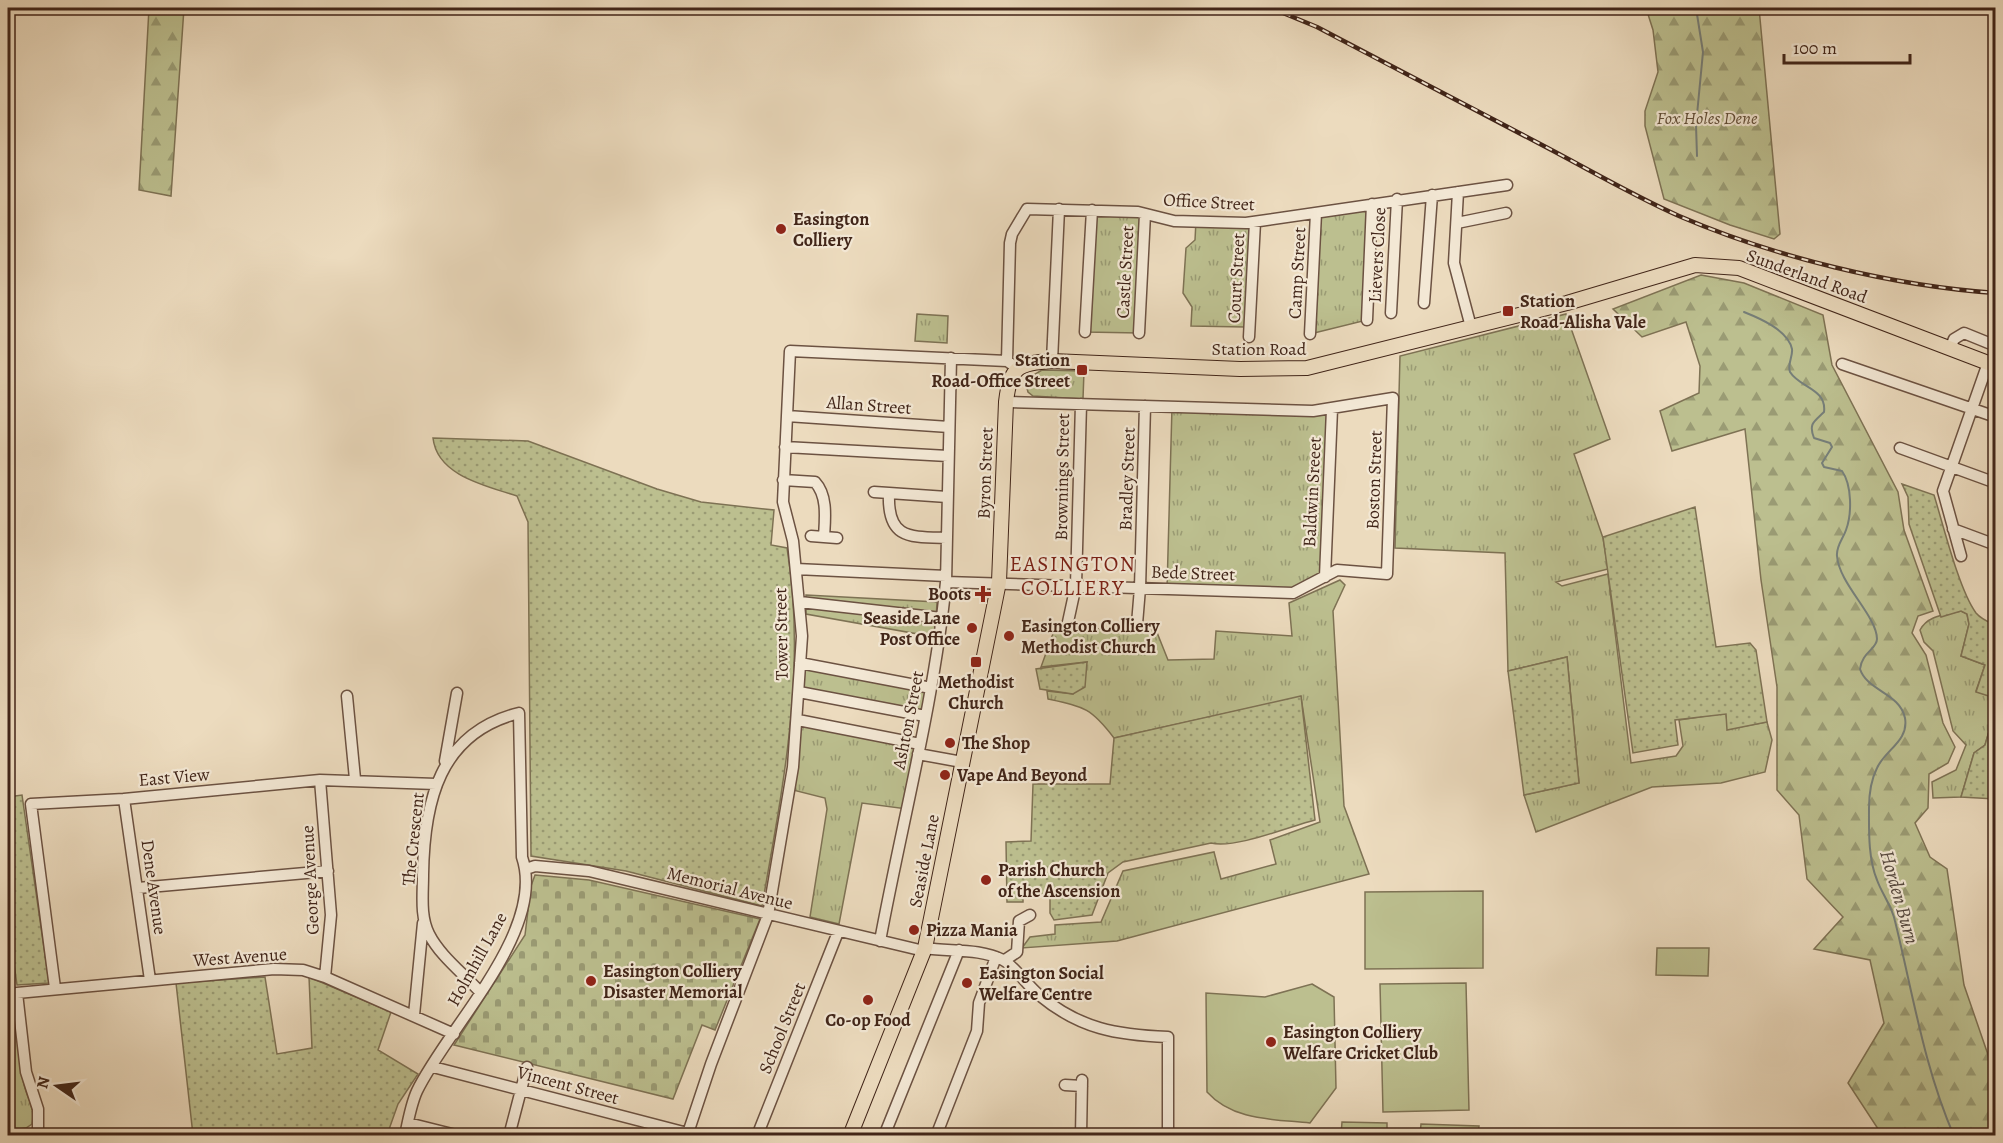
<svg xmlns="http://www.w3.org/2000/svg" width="2003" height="1143" font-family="Alegreya,serif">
	<defs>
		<pattern id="grass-tufts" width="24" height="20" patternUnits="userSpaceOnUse" patternTransform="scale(1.5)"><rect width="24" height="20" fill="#bcbf8f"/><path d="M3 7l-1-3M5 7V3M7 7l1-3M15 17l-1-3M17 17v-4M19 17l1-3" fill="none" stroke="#9a9b74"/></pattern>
		<pattern id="forest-firs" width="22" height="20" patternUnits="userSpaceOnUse" patternTransform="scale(1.5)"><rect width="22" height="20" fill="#bcbf8f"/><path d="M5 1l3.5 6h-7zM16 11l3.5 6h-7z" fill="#9a9b74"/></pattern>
		<pattern id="cemetery-stones" width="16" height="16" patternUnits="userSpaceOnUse" patternTransform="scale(1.5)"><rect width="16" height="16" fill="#bcbf8f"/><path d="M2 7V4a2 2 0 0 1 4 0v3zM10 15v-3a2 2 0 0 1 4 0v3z" fill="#9a9b74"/></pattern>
		<pattern id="garden-dots" width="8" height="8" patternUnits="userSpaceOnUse" patternTransform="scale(1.5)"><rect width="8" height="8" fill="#bcbf8f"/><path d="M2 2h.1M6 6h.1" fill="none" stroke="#9a9b74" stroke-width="1.8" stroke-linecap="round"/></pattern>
	</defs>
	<rect width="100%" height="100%" fill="#ecdbbe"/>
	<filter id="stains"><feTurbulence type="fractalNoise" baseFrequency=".00333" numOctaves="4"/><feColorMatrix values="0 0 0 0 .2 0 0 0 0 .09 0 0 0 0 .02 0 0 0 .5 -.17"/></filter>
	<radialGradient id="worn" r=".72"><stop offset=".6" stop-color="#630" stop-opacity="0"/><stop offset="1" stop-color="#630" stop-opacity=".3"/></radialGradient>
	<path fill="url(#grass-tufts)" stroke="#7e7254" stroke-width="1.5" d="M1372,204L1367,320L1310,334L1316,213Z
		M1092,210L1145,214L1139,333L1085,332Z
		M1196,221L1250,223L1245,327L1191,326L1192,307L1183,293L1186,248L1195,240Z
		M917,314L948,316L947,343L915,341Z
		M1566,314L1610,439L1574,454L1603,538L1608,569L1556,582L1562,586L1608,574L1631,763L1676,756L1683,746L1679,720L1726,713L1728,729L1767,722L1772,740L1765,772L1721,783L1652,787L1536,832L1524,795L1579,783L1567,657L1508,671L1505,553L1395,548L1400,356Z
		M1042,370L1084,371L1083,399L1033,396L1028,392L1025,380Z
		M1172,407L1332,409L1325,577L1293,593L1167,589Z
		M1340,580L1345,585L1333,611L1344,806L1369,874L1117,941L1022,948L1030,937L1055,934V925L1101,922L1123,871L1214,852L1221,879L1276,864L1270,840L1320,822L1301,697L1114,738C1091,708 1085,707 1048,699L1047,691L1073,694L1087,662L1041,667L1055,628L1156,630L1168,660L1214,659L1216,631L1292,636L1289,603Z
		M806,595L937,602L935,637L806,614Z
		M1961,611L1967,614L1969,624L1961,656L1985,665L1976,691L1995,698V711L1985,745L1974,753L1961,797L1933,798L1932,782L1956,770L1966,745L1953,731L1933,651L1924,642L1920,630C1928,615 1945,615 1961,611Z
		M800,663L931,688L925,716L799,692Z
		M798,720L920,744L907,809L862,803L839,924L810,917L827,809L825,798L789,789Z
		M8,1002C19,1015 18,1068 25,1088C29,1102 35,1109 32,1124L26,1128L8,1130Z"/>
	<path fill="url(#forest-firs)" stroke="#7e7254" stroke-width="1.5" d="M149,8H184L171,196L139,190Z
		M1646,8H1759L1780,234L1774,239L1730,225L1664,199L1645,126V111L1658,72L1653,30Z
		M1701,275L1744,283L1823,315L1832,365L1898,492L1904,530L1933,611L1918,616L1912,633L1926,655L1943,723L1955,747L1948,763L1929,774L1928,808L1915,823L1930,857L1947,869L1964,985L1995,1075V1135H1882L1848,1083L1884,1023L1870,960L1814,949L1843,917L1807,879L1799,815L1777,790V687L1761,580L1745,429L1672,451L1660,411L1699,393L1700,366L1686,322L1642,337L1613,309Z"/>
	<path fill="url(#cemetery-stones)" stroke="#7e7254" stroke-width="1.5" d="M535,875L589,880L760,919L715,1030L702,1025L673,1099L454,1045L525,935L531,886Z"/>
	<path fill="url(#garden-dots)" stroke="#7e7254" stroke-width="1.5" d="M433,438L528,441L657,489L701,502L774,510L771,545L787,548C807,669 783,786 762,906L626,871L531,856L528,522L517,496C487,486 437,476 433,438Z
		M1902,484L1934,495C1943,524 1959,590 1976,613C1981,619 1988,622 1995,625V698L1976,692L1985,665L1961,656L1969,624L1967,614L1961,611L1941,617L1909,524L1908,497Z
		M1695,507L1716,647L1750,643L1756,650L1767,722L1727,730L1726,714L1675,720L1678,745L1633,753L1603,537Z
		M1567,657L1579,783L1524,795L1508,671Z
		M1087,662L1085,687L1073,694L1040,689L1036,669Z
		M1301,696L1315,820C1288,827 1235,849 1211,843L1123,862L1108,873L1092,915L1054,920L1050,913V895L1023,893V902H1007L1006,842L1031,841L1033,784H1110L1114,738Z
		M1995,711V799L1961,797L1974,753L1985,745Z
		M22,795L49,983L17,985L8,921V797Z
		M265,977L277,1054L312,1048L309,977L391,1012L378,1050L418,1074L398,1104L387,1135H193L176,983Z"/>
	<path fill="#bcbf8f" stroke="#7e7254" stroke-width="1.5" d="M1483,891V968L1365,969V892Z
		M1657,948H1709L1708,976L1656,975Z
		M1466,983L1469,1110L1383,1112L1380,984Z
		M1312,984L1334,997L1336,1088L1310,1123C1274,1119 1233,1121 1207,1092L1206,993L1265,997Z
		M1342,1122L1387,1123V1135H1341Z
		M1421,1124L1479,1126L1478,1135H1420Z"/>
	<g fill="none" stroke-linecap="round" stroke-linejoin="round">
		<path stroke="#767e78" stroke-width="2" d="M1696,8L1703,52L1696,125L1697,156
			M1744,312C1759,318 1788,330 1792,349C1793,357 1787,364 1790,372C1800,388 1827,389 1824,412C1815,421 1808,423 1814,438L1830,443L1832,447L1822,463L1824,467L1842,471C1852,485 1852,514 1846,530C1843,539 1836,546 1837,556C1839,584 1877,616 1877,639C1877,649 1862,652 1860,669C1867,691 1900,693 1905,718C1909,741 1885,750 1877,768C1871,780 1869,795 1869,808C1869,830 1868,858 1877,880C1882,894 1892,906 1895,921C1913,994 1924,1067 1954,1136"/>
		<defs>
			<path id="minor" d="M1458,192L1454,263L1471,327
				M1457,223L1506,213
				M1424,303L1432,195
				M1391,313L1397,199
				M1367,320L1372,204
				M1085,332L1092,210
				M1139,333L1145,214
				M1310,334L1316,213
				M1249,337L1255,222
				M1950,349L1954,339L1964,333L1996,346
				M1007,361L1010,243L1012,234L1027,209L1138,212L1174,221L1246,223L1507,185
				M1052,361L1059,209
				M1842,364L1996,417
				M787,416L949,427
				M785,447L948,456
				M1900,448L1996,483
				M783,480L815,482C828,496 825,519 824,537
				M874,492L889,493
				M1953,529L1996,545
				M811,536L837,538
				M946,538C909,537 887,539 889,493L947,497
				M1961,556L1943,491L1988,363
				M796,569L946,576
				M1325,577L1332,409
				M946,582L1293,593L1337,570L1387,574L1393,398L1313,411L1006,402
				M800,602L942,618
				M1068,622L1076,585L1081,404
				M1137,624L1140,588L1145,406
				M800,663L931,688
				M799,692L925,716
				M347,696L355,779
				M798,720L920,744
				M918,754L962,762
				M445,761L457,693
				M320,780L331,915L325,977
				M124,799L150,980
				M526,869L535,866L589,871L924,951
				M138,888L328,871
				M880,941C902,822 934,703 946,582L951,358
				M925,948C951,952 979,948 1003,960C1013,965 1028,986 1039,995C1080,1029 1117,1035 1168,1037V1136
				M1005,960L1017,952L1019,921L1030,915
				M55,988L31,804L124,799L320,780L436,784
				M414,1015L423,923
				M433,1067L695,1135
				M1065,1085L1082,1086
				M408,1123L460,1136
				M38,1136V1109L26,1072L17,993L274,969L303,970L325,977L454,1034
				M405,1136C408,1121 411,1104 417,1091C447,1028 547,931 522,857L519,713C439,733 424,802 423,875C423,895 420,916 429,934C440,956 464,974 480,992
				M509,1136L527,1067
				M687,1136L711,1064L768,915L793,767L802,636L793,541L783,502L790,351L1007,361L1017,368
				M757,1136L838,932
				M884,1136L959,950
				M936,1136L977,1031L979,1003L996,957
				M1081,1136L1082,1080"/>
			<path id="major" d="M850,1136L925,948L999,582L1006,402C1010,367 1018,363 1052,361L1240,369L1307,368L1567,303L1695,265L1739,268L1996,366"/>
		</defs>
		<use href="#minor" stroke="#6c5242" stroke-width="13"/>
		<use href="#major" stroke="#412519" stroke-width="16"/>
		<use href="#minor" stroke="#f3e8d5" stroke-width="10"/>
		<use href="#major" stroke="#ecdbbe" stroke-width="14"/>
		<defs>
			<path id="rail" d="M1271,8L1317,27C1392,67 1467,105 1542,145C1588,169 1632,195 1679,216C1774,257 1893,286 1996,293"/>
		</defs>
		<use href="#rail" stroke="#412519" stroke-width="4.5"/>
		<use href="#rail" stroke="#f3e8d5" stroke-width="2" stroke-dasharray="7" stroke-linecap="butt"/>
	</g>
	<g fill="#8f2418" stroke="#f3e8d5" stroke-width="2">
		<circle cx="781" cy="229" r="6"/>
		<rect x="1502" y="305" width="12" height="12" rx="3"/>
		<rect x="1076" y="364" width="12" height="12" rx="3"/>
		<path d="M980 585h6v6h6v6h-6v6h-6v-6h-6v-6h6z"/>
		<circle cx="972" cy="628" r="6"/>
		<circle cx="1009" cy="636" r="6"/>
		<rect x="970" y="656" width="12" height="12" rx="3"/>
		<circle cx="950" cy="743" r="6"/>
		<circle cx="945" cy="775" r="6"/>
		<circle cx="986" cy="880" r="6"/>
		<circle cx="914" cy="930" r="6"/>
		<circle cx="591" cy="981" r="6"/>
		<circle cx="967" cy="983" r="6"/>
		<circle cx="868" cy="1000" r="6"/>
		<circle cx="1271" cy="1042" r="6"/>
	</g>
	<g text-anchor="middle" stroke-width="4.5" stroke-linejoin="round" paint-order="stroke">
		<g font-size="18" font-style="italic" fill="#604c36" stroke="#f3e8d5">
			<text x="1707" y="124">Fox Holes Dene</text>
		</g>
		<g font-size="18" fill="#412519" stroke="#f3e8d5">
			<text transform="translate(1209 202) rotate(3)" y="6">Office Street</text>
			<text transform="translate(1377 255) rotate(-87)" y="6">Lievers Close</text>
			<text transform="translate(1125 272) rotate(-87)" y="6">Castle Street</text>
			<text transform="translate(1297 273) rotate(-87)" y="6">Camp Street</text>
			<text transform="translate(1807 276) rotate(20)" y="6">Sunderland Road</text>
			<text transform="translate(1236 278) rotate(-87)" y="6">Court Street</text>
			<text x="1259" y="355">Station Road</text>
			<text transform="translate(869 405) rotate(4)" y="6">Allan Street</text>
			<text transform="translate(985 473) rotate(-88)" y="6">Byron Street</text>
			<text transform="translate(1062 477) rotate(-89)" y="6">Brownings Street</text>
			<text transform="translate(1127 479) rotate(-88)" y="6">Bradley Street</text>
			<text transform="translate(1374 480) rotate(-88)" y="6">Boston Street</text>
			<text transform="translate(1312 492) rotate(-87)" y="6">Baldwin Sreeet</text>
			<text transform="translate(1193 573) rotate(2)" y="6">Bede Street</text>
			<text transform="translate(781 634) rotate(-91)" y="6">Tower Street</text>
			<text transform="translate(908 720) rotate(-79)" y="6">Ashton Street</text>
			<text transform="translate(174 777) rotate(-5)" y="6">East View</text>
			<text transform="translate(413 839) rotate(-84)" y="6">The Crescent</text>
			<text transform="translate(924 861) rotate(-79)" y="6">Seaside Lane</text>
			<text transform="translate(310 880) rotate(-93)" y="6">George Avenue</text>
			<text transform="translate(154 887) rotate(82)" y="6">Dene Avenue</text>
			<text transform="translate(730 888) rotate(14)" y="6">Memorial Avenue</text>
			<text transform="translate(240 957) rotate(-4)" y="6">West Avenue</text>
			<text transform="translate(477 959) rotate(-61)" y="6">Holmhill Lane</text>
			<text transform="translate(782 1028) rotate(-68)" y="6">School Street</text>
			<text transform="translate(568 1085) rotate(15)" y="6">Vincent Street</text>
		</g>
		<g font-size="18" font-weight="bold" fill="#412519" stroke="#f3e8d5" text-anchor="start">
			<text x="793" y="225">Easington<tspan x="793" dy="21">Colliery</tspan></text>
			<text x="1520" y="307">Station<tspan x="1520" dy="21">Road-Alisha Vale</tspan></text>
			<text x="1070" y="366" text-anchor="end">Station<tspan x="1070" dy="21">Road-Office Street</tspan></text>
			<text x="971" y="600" text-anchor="end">Boots</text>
			<text x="960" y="624" text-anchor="end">Seaside Lane<tspan x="960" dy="21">Post Office</tspan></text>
			<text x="1021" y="632">Easington Colliery<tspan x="1021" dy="21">Methodist Church</tspan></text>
			<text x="976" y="688" text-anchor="middle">Methodist<tspan x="976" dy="21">Church</tspan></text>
			<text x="962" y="749">The Shop</text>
			<text x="957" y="781">Vape And Beyond</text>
			<text x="998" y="876">Parish Church<tspan x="998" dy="21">of the Ascension</tspan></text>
			<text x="926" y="936">Pizza Mania</text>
			<text x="603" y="977">Easington Colliery<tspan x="603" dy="21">Disaster Memorial</tspan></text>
			<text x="979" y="979">Easington Social<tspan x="979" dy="21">Welfare Centre</tspan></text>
			<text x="868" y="1026" text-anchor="middle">Co-op Food</text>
			<text x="1283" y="1038">Easington Colliery<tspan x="1283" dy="21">Welfare Cricket Club</tspan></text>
		</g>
		<g font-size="20" font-style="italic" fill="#574a40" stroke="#f3e8d5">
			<text transform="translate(1900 897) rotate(74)" y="7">Horden Burn</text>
		</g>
		<g font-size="21" letter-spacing="1.5" fill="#7a1f14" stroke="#f3e8d5">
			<text x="1073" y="571">EASINGTON<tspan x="1073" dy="24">COLLIERY</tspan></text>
		</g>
	</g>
	<rect width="2003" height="1143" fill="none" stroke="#ecdbbe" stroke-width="30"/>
	<rect x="9" y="9" width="1985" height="1125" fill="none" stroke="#412519" stroke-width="3"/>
	<rect x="15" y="15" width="1973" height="1113" fill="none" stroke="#412519" stroke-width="1.5"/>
	<g transform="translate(57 1086) rotate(284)" stroke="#f3e8d5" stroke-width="4.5" paint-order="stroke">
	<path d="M0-4.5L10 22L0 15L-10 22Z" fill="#412519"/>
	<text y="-9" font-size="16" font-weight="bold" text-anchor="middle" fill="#412519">N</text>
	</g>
	<path d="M1784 54v9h126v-9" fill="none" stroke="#412519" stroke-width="3"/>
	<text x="1793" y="54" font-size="18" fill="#412519" stroke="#f3e8d5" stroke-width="4.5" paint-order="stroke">100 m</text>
	<rect width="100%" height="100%" filter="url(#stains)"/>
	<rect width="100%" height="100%" fill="url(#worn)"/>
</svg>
